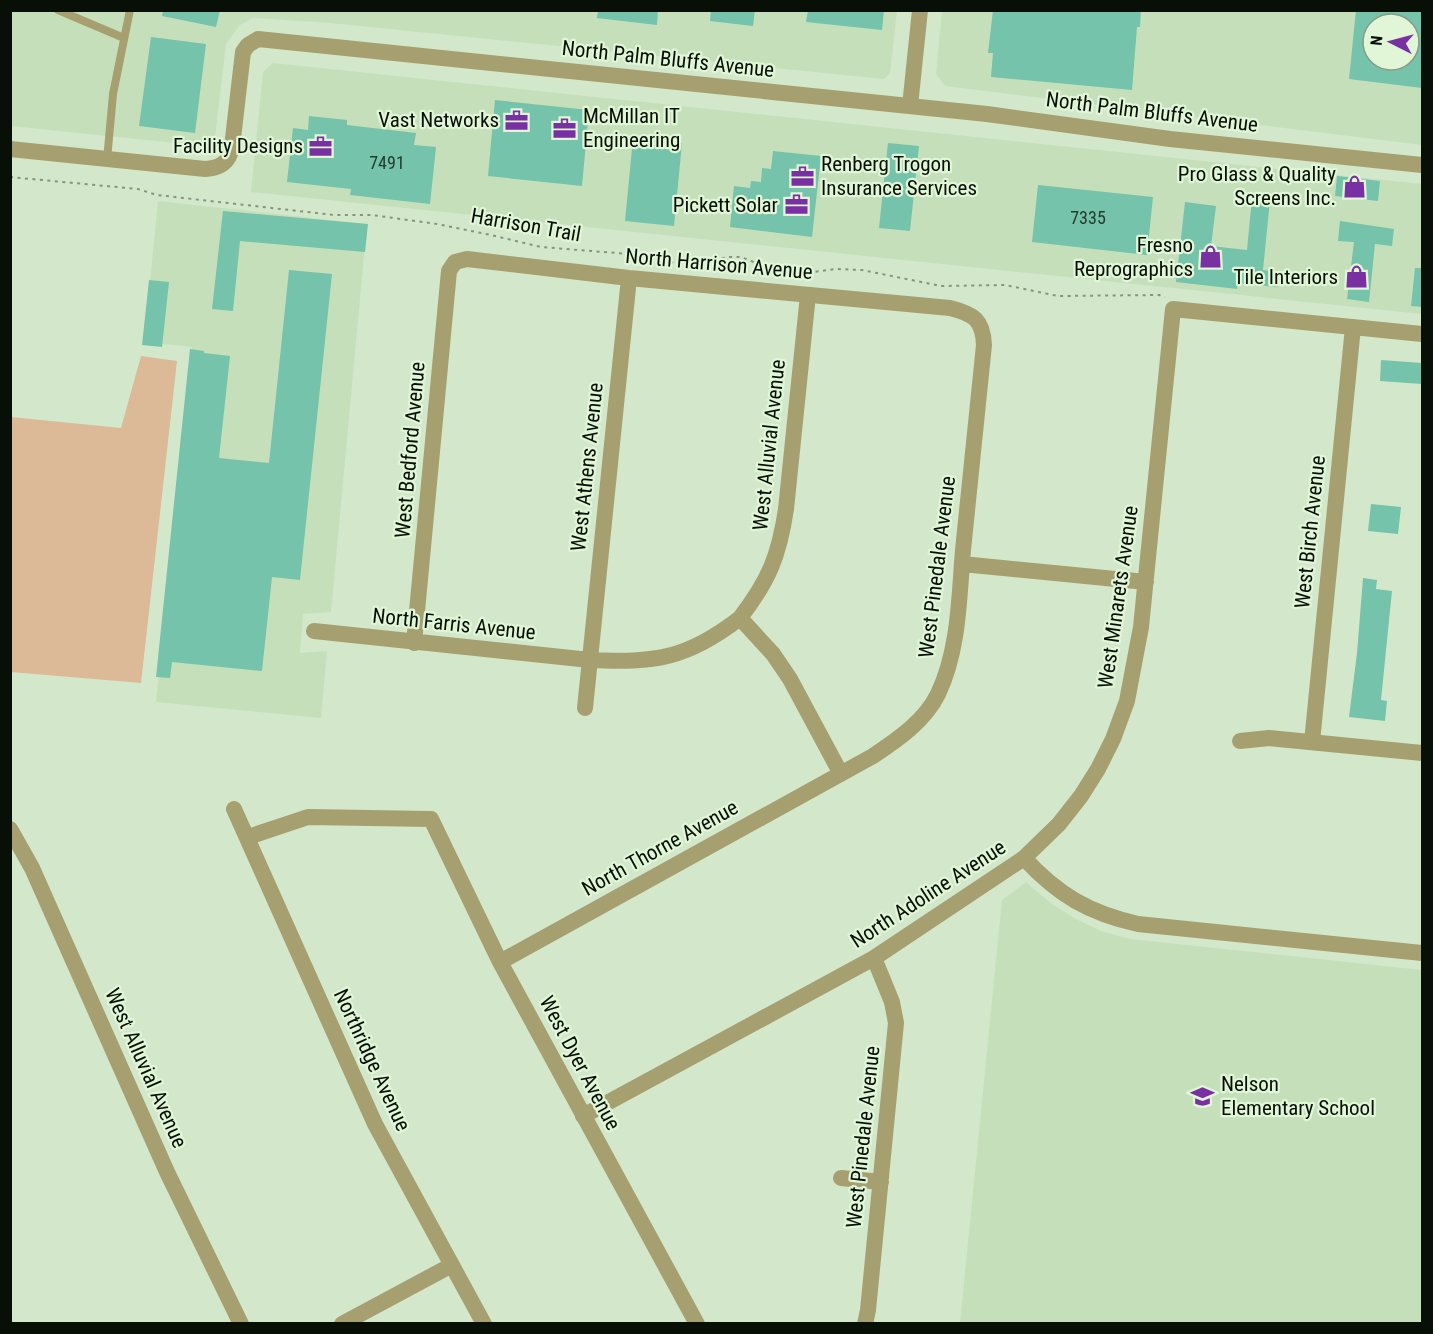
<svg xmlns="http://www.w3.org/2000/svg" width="1433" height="1334" font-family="'Roboto Condensed',sans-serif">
	<rect width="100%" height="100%" fill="#d3e8ca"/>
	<path fill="#c5dfbb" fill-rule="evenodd" d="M11,11H897L890,73L884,79L330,23L253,18L240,25L226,44L215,137L204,146L11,126Z
		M942,11H1422V145L945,86L936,74ZM1373,24H1409V60H1373Z
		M273,63L1422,184V314L251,192L263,72Z
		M158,201L367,224L331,612L303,614L300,653L327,651L321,718L156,702L192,347L144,342Z
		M1026,882L1053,905L1076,919L1101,931L1130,939L1422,970V1323H960L1002,900Z"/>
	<path fill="#dcb997" d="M141,356L177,361L141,683L11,672V417L121,428Z"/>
	<path fill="#74c3aa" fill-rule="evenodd" d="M163,10H220L216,27L162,16Z
		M598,10H658L657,25L597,18Z
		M711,10H755L753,26L710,21Z
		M808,10H884L882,30L806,22Z
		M993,10H1141L1140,27H1137L1132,90L991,77L993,53H988Z
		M1356,10H1422V88L1349,79ZM1373,24H1409V60H1373Z
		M151,37L206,44L195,133L139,126Z
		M495,100L589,110L582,186L488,176Z
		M309,116L347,120V125L416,133L414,145L436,147L430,204L350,195L351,189L287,182L293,128L308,130Z
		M633,138L682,143L674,226L625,221Z
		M888,143L919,146L910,231L879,228Z
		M773,151L821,156L812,237L730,227L734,186L750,188L751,181L761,182L762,168L771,169Z
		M1337,176L1380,181L1378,201L1335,196Z
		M1038,185L1153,197L1147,255L1032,242Z
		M1252,198L1270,200L1263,270L1280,272L1278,287L1238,283L1237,289L1176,282L1185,202L1216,206L1211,246L1247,250Z
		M223,211L368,224L365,252L240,241L233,311L212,309Z
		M1340,221L1394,229L1392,246L1375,244L1369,302L1347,299L1354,242L1338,241Z
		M1415,268H1422V307L1411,306Z
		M289,270L332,274L300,580L272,577L262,671L172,662L170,678L156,677L190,349L204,351V353L230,356L219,458L269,463Z
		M149,280L169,282L162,347L142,345Z
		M1381,360L1422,363V384L1380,381Z
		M1371,504L1401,507L1398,534L1368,531Z
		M1363,578L1377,580L1376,589L1392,591L1381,700L1387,701L1385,721L1349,717L1357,653Z"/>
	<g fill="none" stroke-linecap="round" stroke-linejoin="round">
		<path stroke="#84947e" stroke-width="2" stroke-dasharray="3 4.5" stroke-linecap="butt" d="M10,177L138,189L157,195L334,215H372L437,224L491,235L541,247L654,256L680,265H689L728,257H741L781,273L791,275L836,269L862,270L941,286L1005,285L1058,296L1159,295L1165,297"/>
		<path stroke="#a6a070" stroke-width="8" d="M58,10L124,38
			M107,160L113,94L130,10"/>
		<path stroke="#a6a070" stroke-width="16" d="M910,106L920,10
			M10,149L205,169C220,168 229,163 232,147L243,52L248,45L258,39L987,114L1170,139L1422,165
			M808,295L786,509C779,556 769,580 740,618L773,654L790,679L841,774
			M962,564L1146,582
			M314,631L590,660C655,663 687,659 740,618
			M414,643L449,271L455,262L467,259L629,278L950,308C974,314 983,320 984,345C977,414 970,482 963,550C959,598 959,650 938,694C925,721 897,740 873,756L500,962
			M585,708L629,278
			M1240,741L1269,738L1422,753
			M1312,742L1353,327
			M234,809L375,1124L484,1324
			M10,829L32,868L167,1172L241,1324
			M248,837L308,817L431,819L500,962L697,1324
			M1024,858C1058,895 1089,913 1138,924L1422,953
			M583,1116L874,958L1024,858L1059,824L1081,796L1098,769L1113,739L1127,701L1141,627L1173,309L1422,334
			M841,1178L881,1182
			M342,1324L452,1265
			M865,1324L868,1310L896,1023L892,1002L874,958"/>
	</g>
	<defs>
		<symbol id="office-bare" viewBox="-9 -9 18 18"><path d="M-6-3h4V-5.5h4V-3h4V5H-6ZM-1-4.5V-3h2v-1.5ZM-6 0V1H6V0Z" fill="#7930a2" stroke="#e0f6d7" stroke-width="2.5" paint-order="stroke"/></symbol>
		<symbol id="shop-bare" viewBox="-9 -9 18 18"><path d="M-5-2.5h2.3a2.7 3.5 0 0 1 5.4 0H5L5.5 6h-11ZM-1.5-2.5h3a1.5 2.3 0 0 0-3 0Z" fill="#7930a2" stroke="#e0f6d7" stroke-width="2.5" paint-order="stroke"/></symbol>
		<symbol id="school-bare" viewBox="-9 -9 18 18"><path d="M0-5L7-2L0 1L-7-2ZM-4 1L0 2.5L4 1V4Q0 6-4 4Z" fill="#7930a2" stroke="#e0f6d7" stroke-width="2.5" paint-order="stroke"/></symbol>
	</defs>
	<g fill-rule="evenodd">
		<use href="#office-bare" x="500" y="104" width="33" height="33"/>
		<use href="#office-bare" x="548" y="112" width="33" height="33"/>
		<use href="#office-bare" x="304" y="130" width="33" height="33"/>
		<use href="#office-bare" x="786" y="160" width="33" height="33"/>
		<use href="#shop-bare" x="1338" y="170" width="33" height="33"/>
		<use href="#office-bare" x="780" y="188" width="33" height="33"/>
		<use href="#shop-bare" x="1194" y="240" width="33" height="33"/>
		<use href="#shop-bare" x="1340" y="260" width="33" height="33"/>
		<use href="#school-bare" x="1186" y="1080" width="33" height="33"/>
	</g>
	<g text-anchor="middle" stroke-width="4.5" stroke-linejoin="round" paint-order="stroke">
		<g font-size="18" fill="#233c2f">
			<text x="387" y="169">7491</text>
			<text x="1088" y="224">7335</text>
		</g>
		<g font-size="21" fill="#080f06" stroke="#e0f6d7">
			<text transform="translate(668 59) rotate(6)" y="7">North Palm Bluffs Avenue</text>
			<text transform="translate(1152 112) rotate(7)" y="7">North Palm Bluffs Avenue</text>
			<text transform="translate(526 225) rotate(10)" y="7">Harrison Trail</text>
			<text transform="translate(719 264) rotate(5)" y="7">North Harrison Avenue</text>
			<text transform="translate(769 445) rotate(-84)" y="7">West Alluvial Avenue</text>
			<text transform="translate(410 450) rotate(-85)" y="7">West Bedford Avenue</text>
			<text transform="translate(587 467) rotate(-84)" y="7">West Athens Avenue</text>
			<text transform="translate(1310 532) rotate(-84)" y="7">West Birch Avenue</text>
			<text transform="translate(937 567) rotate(-83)" y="7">West Pinedale Avenue</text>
			<text transform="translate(1118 597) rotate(-82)" y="7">West Minarets Avenue</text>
			<text transform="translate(454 624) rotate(6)" y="7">North Farris Avenue</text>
			<text transform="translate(660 848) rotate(-29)" y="7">North Thorne Avenue</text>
			<text transform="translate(928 894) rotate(-33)" y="7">North Adoline Avenue</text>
			<text transform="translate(372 1060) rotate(65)" y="7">Northridge Avenue</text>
			<text transform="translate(580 1063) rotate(62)" y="7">West Dyer Avenue</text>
			<text transform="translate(146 1068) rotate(66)" y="7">West Alluvial Avenue</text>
			<text transform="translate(863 1137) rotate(-84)" y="7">West Pinedale Avenue</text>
		</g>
		<g font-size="21" fill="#080f06" stroke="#e0f6d7" text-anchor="end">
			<text x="583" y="123" text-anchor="start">McMillan IT<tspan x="583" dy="24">Engineering</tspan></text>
			<text x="499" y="127">Vast Networks</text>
			<text x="303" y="153">Facility Designs</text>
			<text x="821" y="171" text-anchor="start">Renberg Trogon<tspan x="821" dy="24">Insurance Services</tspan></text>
			<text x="1336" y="181">Pro Glass &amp; Quality<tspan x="1336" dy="24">Screens Inc.</tspan></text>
			<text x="778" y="212">Pickett Solar</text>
			<text x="1193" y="252">Fresno<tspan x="1193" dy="24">Reprographics</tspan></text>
			<text x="1338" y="284">Tile Interiors</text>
			<text x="1221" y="1091" text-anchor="start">Nelson<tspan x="1221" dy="24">Elementary School</tspan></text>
		</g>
	</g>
	<rect width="1433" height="1334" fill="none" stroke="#080f06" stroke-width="24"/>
	<g transform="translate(1391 42) rotate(276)"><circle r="28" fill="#e0f6d7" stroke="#8a9a83" stroke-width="1.5"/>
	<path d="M0-4.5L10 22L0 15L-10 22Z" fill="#7930a2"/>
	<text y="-9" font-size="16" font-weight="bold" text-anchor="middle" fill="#080f06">N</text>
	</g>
</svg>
